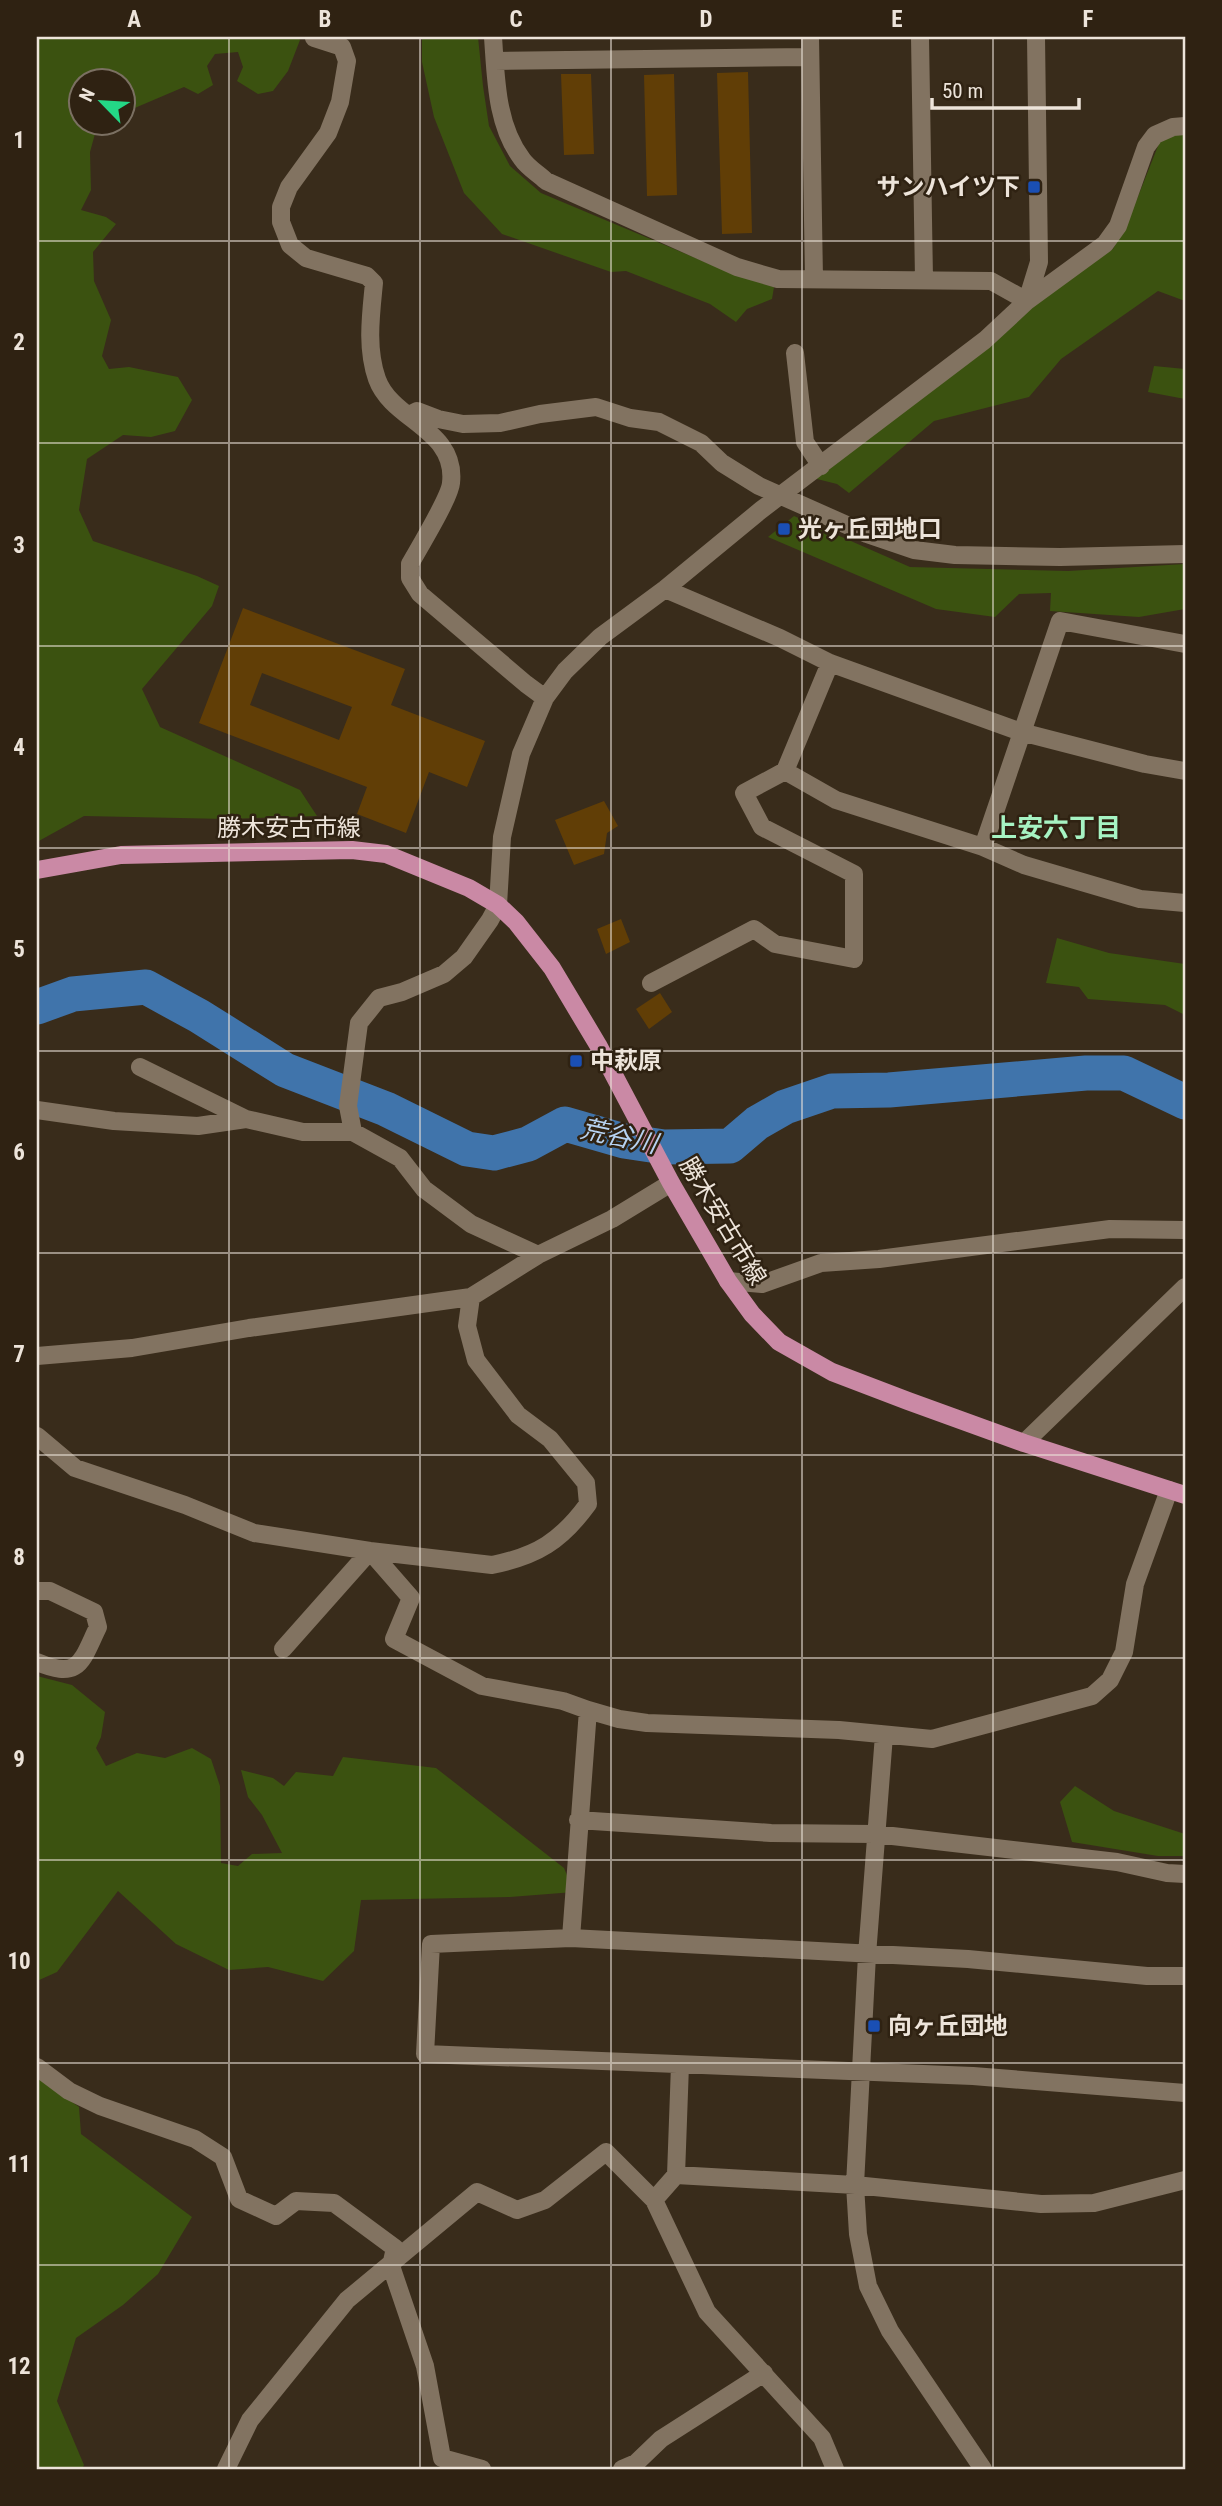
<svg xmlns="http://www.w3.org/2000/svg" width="1222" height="2506" font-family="'Roboto Condensed','Noto Sans JP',sans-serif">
	<rect width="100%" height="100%" fill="#392c1b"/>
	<path fill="#3b5210" d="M37,37H298L300,40L288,71L273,91L258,94L237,81L243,67L238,52L215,54L207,66L213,85L198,94L184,87L123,113L122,80H80V122L98,123L90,152L91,190L81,210L106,217L116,224L93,252L94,281L111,320L102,356L109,369L129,367L178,377L192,400L175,431L151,437L123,435L87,459L79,510L93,541L197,576L219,586L212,606L142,689L160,727L300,790L317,816L227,819L84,816L37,842Z
		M422,37H478L483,86L489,126L510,166L541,193L736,275L774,287L772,299L747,309L736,322L710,304L626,271L611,272L502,234L464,193L434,117L422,62Z
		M1185,131V301L1158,291L1061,359L1029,397L934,421L849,493L837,484L809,477L1053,288L1113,249L1137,199L1160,141Z
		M1154,366L1185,369V399L1148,392Z
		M794,516L910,567L1068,571L1185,564V609L1139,617L1050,611L1051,593L1019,594L995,617L936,609L768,537Z
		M1057,938L1109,953L1185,964V1015L1165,1005L1088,999L1079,987L1046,983Z
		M37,1676L72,1685L105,1712L101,1737L96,1748L106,1766L137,1753L165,1758L192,1748L211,1759L220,1786L221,1863L238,1866L252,1854L282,1853L262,1815L248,1797L241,1770L273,1778L284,1786L296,1772L333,1776L343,1757L436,1768L564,1868L574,1892L510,1897L361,1900L354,1951L323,1981L268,1967L229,1970L176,1944L118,1891L57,1972L37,1981Z
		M1075,1786L1114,1811L1185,1834V1856H1158L1072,1842L1060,1802Z
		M37,2077L79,2107L81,2134L192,2217L158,2274L123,2305L76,2338L57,2401L84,2465L82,2469H37Z"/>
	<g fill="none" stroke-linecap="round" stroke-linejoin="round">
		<path stroke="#4074ab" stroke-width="35" d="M37,1007L73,994L146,987L199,1016L285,1070L386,1109L467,1149L494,1153L528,1144L565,1124L624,1141L664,1147L730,1146L757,1123L785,1107L832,1091L889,1090L1086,1073H1124L1185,1102"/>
	</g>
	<path fill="#613e06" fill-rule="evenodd" d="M748,72L752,233L722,234L717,73Z
		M561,74H591L594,154L564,155Z
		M674,74L677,195L647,196L644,75Z
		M243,608L405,669L391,705L485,741L467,787L429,772L406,833L357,814L367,787L199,723ZM262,673L352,707L339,740L250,705Z
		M604,801L618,826L607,833L604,854L574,865L555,820Z
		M621,919L630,942L606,954L597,929Z
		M660,993L672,1012L649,1029L636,1009Z"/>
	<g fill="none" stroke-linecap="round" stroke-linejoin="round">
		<path stroke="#827361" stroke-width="18" d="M493,37C496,78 496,125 522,159C528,168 539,174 546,181L737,267L778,279L991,281L1027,301L1105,244L1118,226L1146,147L1155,135L1173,127L1185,126
			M810,37L814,279
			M920,37L924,279
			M314,38L342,47L347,61L340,102L328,133L289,187L281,207V222L290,245L306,258L367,276L374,283C371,314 366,348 377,379C392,421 457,429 451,483C450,497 419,548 410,564V578L420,594L526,684L545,698
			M495,61L810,57
			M795,353L805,442L821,466
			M409,415L417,411L438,419L463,424L500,423L540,414L596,407L630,418L659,422L701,443L722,463L759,486L867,534L914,550L955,555L1060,557L1185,554
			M665,589L780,638L830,663L1021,732L1145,764L1185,771
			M830,663L785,771L836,800L983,847L1024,865L1140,899L1185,903
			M983,847L1060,621L1185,644
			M651,983L754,929L775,944L854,959V874L762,827L744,793L785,771
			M140,1067L246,1119
			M37,1110L114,1121L198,1126L246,1119L303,1132H353L400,1158L424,1189L471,1224L538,1255
			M353,1132L348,1106L359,1023L379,998L402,992L444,974L464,957L490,920L498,905L502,837L521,754L545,698L565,671L600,637L665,589L761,510L985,340L1027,301L1039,262L1036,37
			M728,1281L762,1284L821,1263L879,1259L1110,1229L1185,1230
			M37,1356L132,1348L249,1328L471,1297L538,1255L612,1219L671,1183
			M37,1436L75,1468L185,1505L254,1533L370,1551L492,1565C537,1556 561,1541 588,1504L586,1483L550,1439L518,1415L476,1360L467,1326L471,1297
			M1024,1443L1185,1287
			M37,1591H50L94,1612L98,1627C81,1662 80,1680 37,1662
			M283,1649L370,1551L411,1598L394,1639L482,1686L563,1701L588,1710
			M884,1735L867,1955L855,2185L858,2234L868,2286L890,2331L983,2469
			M578,1820L771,1833L875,1834L1117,1862L1167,1873L1185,1874
			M571,1938L588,1710L619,1719L647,1723L839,1730L932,1739L1092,1696L1110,1680L1124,1652L1135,1584L1169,1490
			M1185,1976H1147L968,1959L571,1938L431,1944L425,2054L973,2076L1185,2093
			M37,2067L69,2091L100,2106L195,2139L223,2157L239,2199L276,2216L296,2201L334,2203L395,2248L391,2266L425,2366L442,2458L482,2469
			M676,2175L855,2185L1041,2204L1094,2203L1185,2180
			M654,2200L676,2175L680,2065
			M226,2469L250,2420L347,2300L477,2192L517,2210L545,2200L606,2152L654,2200L707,2312L822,2438L835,2469
			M622,2469L636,2463L661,2439L764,2373"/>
		<path stroke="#ca89a5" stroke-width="18" d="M37,870L121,855L352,850L386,854L469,888L498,905L516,922L552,968L598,1045L671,1183L728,1281L752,1314L779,1342L832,1372L908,1401L1024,1443L1185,1495"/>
	</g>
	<path fill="none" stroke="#ede4da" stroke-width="2" stroke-opacity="0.55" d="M229,37V2469M420,37V2469M611,37V2469M802,37V2469M993,37V2469M37,241H1185M37,443H1185M37,646H1185M37,848H1185M37,1051H1185M37,1253H1185M37,1455H1185M37,1658H1185M37,1860H1185M37,2063H1185M37,2265H1185"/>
	<g fill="#1a4fb4" stroke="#2f2212" stroke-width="2.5">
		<rect x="1027" y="180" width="14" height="14" rx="3.5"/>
		<rect x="777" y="522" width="14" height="14" rx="3.5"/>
		<rect x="569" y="1054" width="14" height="14" rx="3.5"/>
		<rect x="867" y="2019" width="14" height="14" rx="3.5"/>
	</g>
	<g text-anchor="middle" stroke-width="5" stroke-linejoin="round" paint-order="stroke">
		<g font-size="24" font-weight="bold" fill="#ede4da" stroke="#2f2212" text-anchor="start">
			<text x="1020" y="195" text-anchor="end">サンハイツ下</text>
			<text x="798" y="537">光ヶ丘団地口</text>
			<text x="590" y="1069">中萩原</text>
			<text x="888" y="2034">向ヶ丘団地</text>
		</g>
		<g font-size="24" fill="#ede4da" stroke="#2f2212">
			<text x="289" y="836">勝木安古市線</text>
			<text transform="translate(723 1221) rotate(59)" y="8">勝木安古市線</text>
		</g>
		<g font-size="26" font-weight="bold" fill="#a6f3c3" stroke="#2f2212">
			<text x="1056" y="837">上安六丁目</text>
		</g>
		<g font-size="26" font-style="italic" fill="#b6d2f1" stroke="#2f2212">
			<text transform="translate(619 1136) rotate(12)" y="9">荒谷川</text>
		</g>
	</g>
	<rect width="1222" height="2506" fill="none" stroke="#2f2212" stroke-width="77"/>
	<g transform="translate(102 102) rotate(295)"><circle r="33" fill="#2f2212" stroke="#7b7062" stroke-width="2"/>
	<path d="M0-5L12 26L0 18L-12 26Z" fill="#24d886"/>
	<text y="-10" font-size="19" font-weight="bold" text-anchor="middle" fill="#ede4da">N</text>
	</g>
	<path d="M932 98v10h147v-10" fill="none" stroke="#ede4da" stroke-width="3.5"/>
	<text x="942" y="98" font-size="21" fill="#ede4da" stroke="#2f2212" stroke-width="5" paint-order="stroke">50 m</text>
	<rect x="38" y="38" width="1146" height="2430" fill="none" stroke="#ede4da" stroke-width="2.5"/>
	<g font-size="23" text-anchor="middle" font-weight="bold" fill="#ede4da">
		<text x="134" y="27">A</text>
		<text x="325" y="27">B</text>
		<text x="516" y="27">C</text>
		<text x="706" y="27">D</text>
		<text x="897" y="27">E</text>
		<text x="1088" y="27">F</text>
		<text x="19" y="148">1</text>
		<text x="19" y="350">2</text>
		<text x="19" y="553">3</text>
		<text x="19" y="755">4</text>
		<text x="19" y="957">5</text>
		<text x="19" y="1160">6</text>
		<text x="19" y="1362">7</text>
		<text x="19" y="1565">8</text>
		<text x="19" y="1767">9</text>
		<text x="19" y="1969">10</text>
		<text x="19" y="2172">11</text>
		<text x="19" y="2374">12</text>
	</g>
</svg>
